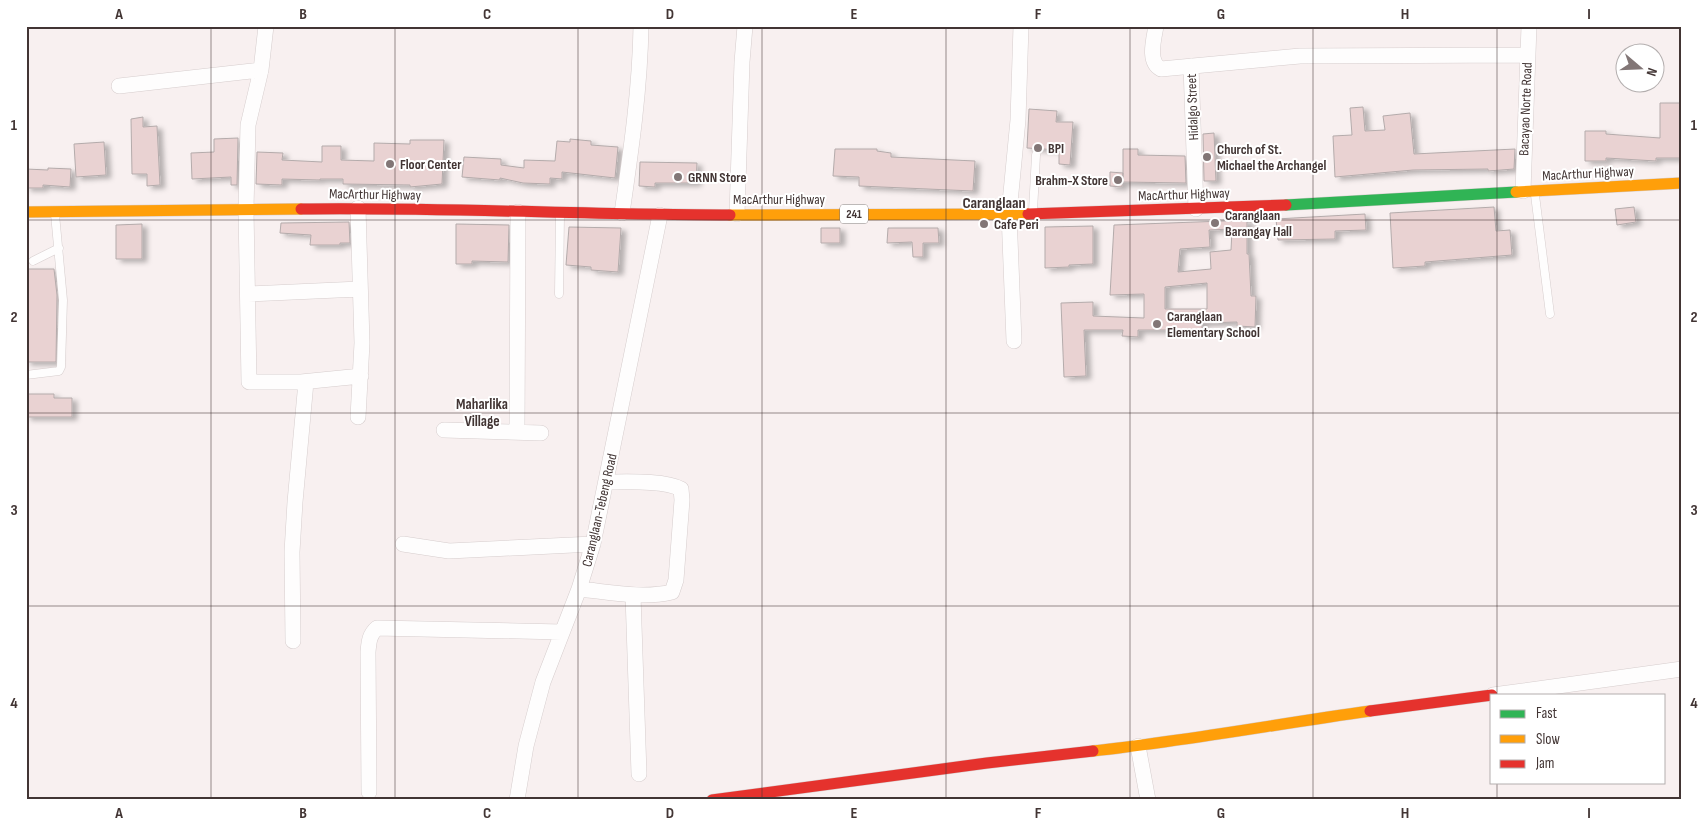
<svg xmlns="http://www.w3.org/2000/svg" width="1708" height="826" font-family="'Sofia Sans Condensed',sans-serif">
	<defs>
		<filter id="shadow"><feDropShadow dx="5" dy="3" stdDeviation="2.5" flood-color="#0004"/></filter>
	</defs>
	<rect width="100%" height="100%" fill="#f8f0f0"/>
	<path fill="#e9d2d2" stroke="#b4abab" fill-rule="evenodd" filter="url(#shadow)" d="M1660,103H1682V158H1656V161L1606,158V161H1585V131H1606V134L1660,138Z
		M1363,107L1365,131L1385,130L1383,116L1410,113L1414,154L1515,149L1514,169L1488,171V169L1413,170L1335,177L1333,136L1352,135L1350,108Z
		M1029,109L1057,111L1056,122H1073L1070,165L1059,164V150L1027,148Z
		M143,117V127L157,126L160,185L147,186V174H132L131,119Z
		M1214,133L1216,181H1204L1203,134Z
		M238,138L237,185H231V177L192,179L191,153L214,152V139Z
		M570,139L591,141V145L618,147L615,178L562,172V179L550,178V184L523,183L500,178V180L462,177L464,157L501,159V165L524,168V160L555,161L557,141L570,142Z
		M410,140H444L442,184L410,187V185L343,184V179H320V180L282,179V185L256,184L257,152L283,153L282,160L322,162V146H341V160L374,161V143L410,144Z
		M104,142L106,175L76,177L74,144Z
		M835,149H877V151L891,153V157L975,161L973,191L859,186V177L833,176Z
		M1123,149H1138V155L1185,156L1186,183L1123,182Z
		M640,162L697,163L696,183H655V187L639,186Z
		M48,168L71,169L70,187L43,185V188H26V169L48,170Z
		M1110,172L1123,173L1122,187L1110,186Z
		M1494,207L1496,231L1510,230L1512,255L1425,262V266L1393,268L1390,213Z
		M1634,207L1636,222L1617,225L1615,209Z
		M1365,214L1366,230L1335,231V239L1278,240L1276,219Z
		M1251,220V222H1247V254H1249L1251,296H1256L1255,327L1237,326V322L1202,323V330H1138V337L1122,336L1123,330H1084L1086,376L1064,377L1061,303L1093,302V316L1144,318V294L1110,295L1114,225ZM1232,229L1231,250L1210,252L1211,269L1178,272L1180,249L1210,247L1209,230ZM1207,283V309H1165V287Z
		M349,222L350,243H340V245H310L311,235L280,233L281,223Z
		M142,224V259H116V225Z
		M456,224L509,225L508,262L472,261V264H456Z
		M1093,226V264L1069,265V267L1045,268V227Z
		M569,227L621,228L618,272L591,270V267L566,265Z
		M821,228H840V243H821Z
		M888,228H938L939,243H923V257H913L912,242L887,243Z
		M26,269H54L57,295L56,362H26Z
		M26,394H54V398H72V417H26Z"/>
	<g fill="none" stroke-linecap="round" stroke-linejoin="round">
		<defs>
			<path id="lane" d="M1535,195L1550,314
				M1033,211L1036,155
				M33,261L59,248
				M559,294L560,215
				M26,375L59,371L61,367L63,300L55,214"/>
			<path id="street" d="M266,26L261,70L248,125L246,209L249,382H301L361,376
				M1156,26C1154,39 1147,62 1161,69L1300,56L1527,55
				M1191,66L1196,209
				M119,86L261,70
				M1523,191L1529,26
				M358,208L362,343L358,417
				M622,213C631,151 640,89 641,26
				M737,214L742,62L745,26
				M248,294L360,289
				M1014,341L1009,213L1018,120L1021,26
				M444,430L541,433
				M517,431L518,212
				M403,544L449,551L593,544
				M579,589C610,592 642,599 672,592L676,580L682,500L681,489C665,480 625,482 606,482
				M633,595L639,774
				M293,641L292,552L295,502L306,382
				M1493,695L1682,669
				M1138,746L1148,800
				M369,792L368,652C369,642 369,635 377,628L562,632
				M517,800L526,746L543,682L579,589L593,544L660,215"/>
			<path id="fast" d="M1286,205L1516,192"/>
			<path id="slow" d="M1516,192L1682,183
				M26,212L301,209
				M730,215L1028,214
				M1093,751C1185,741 1277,724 1370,711"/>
			<path id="jam" d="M301,209C444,207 587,215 730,215
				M1028,214L1286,205
				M1370,711L1492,695
				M712,800L987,763L1093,751"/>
		</defs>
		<use href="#lane" stroke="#d6cdcd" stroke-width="9"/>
		<use href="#street" stroke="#d6cdcd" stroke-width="16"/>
		<use href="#fast" stroke="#d6cdcd" stroke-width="12"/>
		<use href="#slow" stroke="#d6cdcd" stroke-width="12"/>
		<use href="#jam" stroke="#d6cdcd" stroke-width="12"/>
		<use href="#lane" stroke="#fefdfd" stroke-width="8"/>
		<use href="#street" stroke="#fefdfd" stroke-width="15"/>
		<use href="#fast" stroke="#30b455" stroke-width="11"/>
		<use href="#slow" stroke="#ff9f0a" stroke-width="11"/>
		<use href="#jam" stroke="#e5322d" stroke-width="11"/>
	</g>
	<path fill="none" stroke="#423534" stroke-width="1" stroke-opacity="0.55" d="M211,26V800M395,26V800M578,26V800M762,26V800M946,26V800M1130,26V800M1313,26V800M1497,26V695M26,220H1682M26,413H1682M26,606H1682M1497,782V800"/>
	<g fill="#827676" stroke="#fff" stroke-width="2">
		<circle cx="1038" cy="148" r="5"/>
		<circle cx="1207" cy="157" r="5"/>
		<circle cx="390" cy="164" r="5"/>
		<circle cx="678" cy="177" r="5"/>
		<circle cx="1118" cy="180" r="5"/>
		<circle cx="1215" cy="223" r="5"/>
		<circle cx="984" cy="224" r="5"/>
		<circle cx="1157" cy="324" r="5"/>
	</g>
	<g text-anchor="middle" stroke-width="4" stroke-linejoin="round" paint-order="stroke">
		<rect fill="#fff" stroke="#7b7271" stroke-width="1" x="840" y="204.5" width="28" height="19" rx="4"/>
		<g font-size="12" font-weight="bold" fill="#423534">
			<text x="854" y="218">241</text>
		</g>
		<g font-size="14" fill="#423534" stroke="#fff">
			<text transform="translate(1192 107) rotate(-92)" y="5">Hidalgo Street</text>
			<text transform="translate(1525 109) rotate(-88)" y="5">Bacayao Norte Road</text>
			<text transform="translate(1588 173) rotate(-3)" y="5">MacArthur Highway</text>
			<text transform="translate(375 194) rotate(1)" y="5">MacArthur Highway</text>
			<text transform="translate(1184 194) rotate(-2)" y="5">MacArthur Highway</text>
			<text x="779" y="204">MacArthur Highway</text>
			<text transform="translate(599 510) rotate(-77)" y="5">Caranglaan-Tebeng Road</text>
		</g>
		<g font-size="14" font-weight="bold" fill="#423534" stroke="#fff" text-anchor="start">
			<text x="1048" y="153">BPI</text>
			<text x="1217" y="154">Church of St.<tspan x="1217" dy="16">Michael the Archangel</tspan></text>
			<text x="400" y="169">Floor Center</text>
			<text x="688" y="182">GRNN Store</text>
			<text x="1108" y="185" text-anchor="end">Brahm-X Store</text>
			<text x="1225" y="220">Caranglaan<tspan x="1225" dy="16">Barangay Hall</tspan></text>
			<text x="994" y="229">Cafe Peri</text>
			<text x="1167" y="321">Caranglaan<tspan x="1167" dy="16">Elementary School</tspan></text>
		</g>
		<g font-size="15" font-weight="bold" fill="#423534" stroke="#fff">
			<text x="482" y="409">Maharlika<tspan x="482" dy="17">Village</tspan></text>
		</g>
		<g font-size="16" font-weight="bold" fill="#423534" stroke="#fff">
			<text x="994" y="208">Caranglaan</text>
		</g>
	</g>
	<rect width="1708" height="826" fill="none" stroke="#ffffff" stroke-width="55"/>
	<rect x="1490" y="694" width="175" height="90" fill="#ffffff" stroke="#b3aeae"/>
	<rect x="1500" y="710" width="25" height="8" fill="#30b455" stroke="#b3aeae"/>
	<text x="1536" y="718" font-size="15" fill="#423534">Fast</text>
	<rect x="1500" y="735" width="25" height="8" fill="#ff9f0a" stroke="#b3aeae"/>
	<text x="1536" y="744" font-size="15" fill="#423534">Slow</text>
	<rect x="1500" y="760" width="25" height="8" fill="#e5322d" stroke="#b3aeae"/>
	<text x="1536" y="768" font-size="15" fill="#423534">Jam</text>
	<g transform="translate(1640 68) rotate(109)"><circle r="24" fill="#ffffff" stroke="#b3aeae"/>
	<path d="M0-4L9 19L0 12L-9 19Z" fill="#827676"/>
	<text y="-8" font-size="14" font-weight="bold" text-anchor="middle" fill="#423534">N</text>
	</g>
	<rect x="28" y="28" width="1652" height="770" fill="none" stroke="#423534" stroke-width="2"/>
	<g font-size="16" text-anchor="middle" font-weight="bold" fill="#423534">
		<text x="119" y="19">A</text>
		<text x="303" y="19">B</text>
		<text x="487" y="19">C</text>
		<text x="670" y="19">D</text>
		<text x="854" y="19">E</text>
		<text x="1038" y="19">F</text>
		<text x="1221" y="19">G</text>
		<text x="1405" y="19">H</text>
		<text x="1589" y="19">I</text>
		<text x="14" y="130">1</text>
		<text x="1694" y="130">1</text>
		<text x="14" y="322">2</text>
		<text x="1694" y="322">2</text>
		<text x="14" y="515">3</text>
		<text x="1694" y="515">3</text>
		<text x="14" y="708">4</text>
		<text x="1694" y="708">4</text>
		<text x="119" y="818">A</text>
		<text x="303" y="818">B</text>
		<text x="487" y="818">C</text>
		<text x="670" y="818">D</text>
		<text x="854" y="818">E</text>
		<text x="1038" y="818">F</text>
		<text x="1221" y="818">G</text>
		<text x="1405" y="818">H</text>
		<text x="1589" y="818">I</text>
	</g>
</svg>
